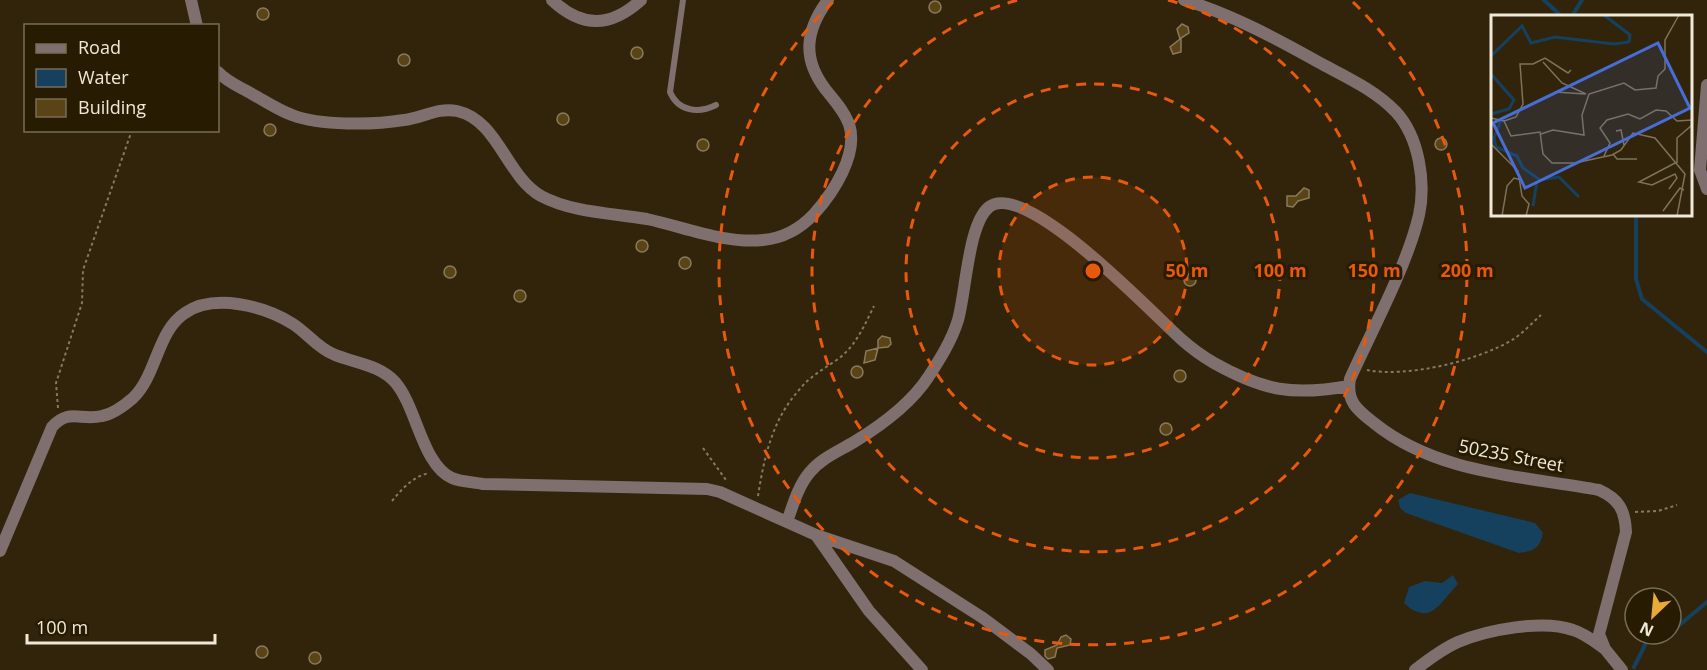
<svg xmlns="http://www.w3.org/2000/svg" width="1707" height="670" font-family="'Open Sans',sans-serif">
	<rect width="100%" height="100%" fill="#31240a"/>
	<path fill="#15415e" d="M1410,493L1535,523L1543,533C1540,548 1534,551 1519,553L1406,513L1400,508L1398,500Z
		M1453,575L1458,584C1441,601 1431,628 1404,603L1409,587L1425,581L1442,583Z"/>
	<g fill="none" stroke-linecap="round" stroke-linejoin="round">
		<path stroke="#15415e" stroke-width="4" d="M1544,0L1561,16
			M1572,16L1582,0
			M1636,214V279L1642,299L1707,352
			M1671,632L1707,602
			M1634,667L1647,641L1668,634"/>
	</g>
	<path fill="#5a4415" stroke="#897a5e" stroke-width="1.5" d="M929 7a6 6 0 1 1 12 0a6 6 0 1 1-12 0Z
		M257 14a6 6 0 1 1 12 0a6 6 0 1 1-12 0Z
		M1182,24L1188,27L1189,33L1181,38V52L1173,54L1170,47L1180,39L1177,29Z
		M631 53a6 6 0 1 1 12 0a6 6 0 1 1-12 0Z
		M398 60a6 6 0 1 1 12 0a6 6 0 1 1-12 0Z
		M557 119a6 6 0 1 1 12 0a6 6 0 1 1-12 0Z
		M264 130a6 6 0 1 1 12 0a6 6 0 1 1-12 0Z
		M1435 144a6 6 0 1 1 12 0a6 6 0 1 1-12 0Z
		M697 145a6 6 0 1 1 12 0a6 6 0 1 1-12 0Z
		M1304,188L1309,190V198L1298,201L1293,207L1287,206V196H1296Z
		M636 246a6 6 0 1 1 12 0a6 6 0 1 1-12 0Z
		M679 263a6 6 0 1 1 12 0a6 6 0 1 1-12 0Z
		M444 272a6 6 0 1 1 12 0a6 6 0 1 1-12 0Z
		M1184 280a6 6 0 1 1 12 0a6 6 0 1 1-12 0Z
		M514 296a6 6 0 1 1 12 0a6 6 0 1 1-12 0Z
		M882,336L890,338L891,344L888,347L878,348V340Z
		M878,348L875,360L864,363L866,351Z
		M851 372a6 6 0 1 1 12 0a6 6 0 1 1-12 0Z
		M1174 376a6 6 0 1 1 12 0a6 6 0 1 1-12 0Z
		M1160 429a6 6 0 1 1 12 0a6 6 0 1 1-12 0Z
		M1066,635L1071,639L1070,645L1057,648L1055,657L1048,659L1045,656V650L1057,645L1061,637Z
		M256 652a6 6 0 1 1 12 0a6 6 0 1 1-12 0Z
		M309 658a6 6 0 1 1 12 0a6 6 0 1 1-12 0Z"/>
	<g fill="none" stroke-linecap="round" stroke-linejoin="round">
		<path stroke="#847963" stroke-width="2" stroke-dasharray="3 3" stroke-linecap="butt" d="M1367,370C1406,378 1477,361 1512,340C1522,334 1532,323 1541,315
			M58,408L56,383L82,303L83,270L132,130
			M703,448L726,480
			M758,496C764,458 772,420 799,390C810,376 824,369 838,359C856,346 865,324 874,306
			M392,501C402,489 412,477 429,473
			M1635,512L1658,511L1677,505"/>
		<path stroke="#7f6f6e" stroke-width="6" d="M683,0L670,92C678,111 698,114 716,105"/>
		<path stroke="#7f6f6e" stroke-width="12" d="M191,0L197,26
			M552,0C582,28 610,28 641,0
			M1184,0C1231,14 1277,39 1320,63C1346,77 1375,90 1396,112C1419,137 1426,182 1419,215C1407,266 1372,330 1350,379C1346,401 1357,410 1374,423C1437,474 1523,476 1599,490C1619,499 1625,510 1626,532L1599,634L1605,649L1622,670
			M218,72C227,82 240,87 252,94C265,101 278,110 292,115C320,126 374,125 404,120C422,118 438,107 457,111C498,120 506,176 541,196C573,213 613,213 647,219C684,227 725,244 763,240C784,238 800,229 814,214C833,193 859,154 849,124C844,111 835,101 826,90C802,59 805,31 828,0
			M1707,85L1700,170L1707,189
			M787,522L816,535L894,561L983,618L1031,654L1048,670
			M816,535L869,611L922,670
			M0,551L52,427C69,408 80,421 102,416C113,414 125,405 133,398C157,375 157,331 185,313C214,293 265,306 293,324C307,333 318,348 333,354C353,363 379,364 395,382C417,407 422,465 452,478C461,482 473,482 483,484L707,489L720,492L787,522C793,505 798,486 810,472C822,458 839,451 854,442C882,425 911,404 929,376C940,359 952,340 958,320C966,292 968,224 989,207C1025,178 1154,315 1181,339C1191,348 1202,356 1214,363C1264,391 1293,396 1349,386
			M1415,670C1429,659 1442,649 1458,642C1487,630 1543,619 1573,630C1584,633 1595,642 1605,649"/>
	</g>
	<circle cx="1093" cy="271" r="94" fill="#e8590c" fill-opacity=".12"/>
	<g fill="none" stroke="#e8590c" stroke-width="3" stroke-dasharray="10 8">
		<circle cx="1093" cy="271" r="94"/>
		<circle cx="1093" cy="271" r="187"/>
		<path d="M1168 0A281 281 0 1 1 1018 0"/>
		<path d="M1353 2A374 374 0 1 1 833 2"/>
	</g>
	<g text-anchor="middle" stroke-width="6" stroke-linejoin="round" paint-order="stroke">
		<g font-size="18" fill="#f0e8d8" stroke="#271b02">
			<text transform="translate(1511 456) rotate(11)" y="6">50235 Street</text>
		</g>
	</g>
	<g transform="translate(1491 15)">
		<rect width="201" height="201" fill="#31240a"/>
		<path fill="none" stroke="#15415e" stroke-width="3" d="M0,41L31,11L40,28L64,22L123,29L138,27L139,20L113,0M0,59L23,85L18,94L0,99M10,105L3,123L5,132L26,141L32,153L49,165L68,162L88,182M42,191L46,166"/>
		<path fill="none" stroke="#7d725c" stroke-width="1.5" d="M52,47L71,68L95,79M64,77L94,79M0,103L13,106L20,121L49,117L52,139L61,148H84L121,140L130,135L142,118L164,123L194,159L186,201M13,106L25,102L32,89L29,49H42L54,43L77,58L80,55M125,116L130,115L133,130M50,119L62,115L93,120L91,100L98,79L133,68L144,75L165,73L167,61L174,54V25L188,0M0,129L27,156L31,181L38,189L35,201M122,139L126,144H146M113,141L119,128L109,113L116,105L137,99L149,104L165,95L175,96L186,106L201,105M186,148V123L201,110M178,174L186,163L184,159L161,170L148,167L184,148M172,196L189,173L193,175M11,201L16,171L23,163L30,165"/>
		<path fill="#476dd8" fill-opacity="0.15" stroke="#476dd8" stroke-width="3" d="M167,28L199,93L34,173L2,108Z"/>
		<rect width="201" height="201" fill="none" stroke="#f0e8d8" stroke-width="3"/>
	</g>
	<circle cx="1093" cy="271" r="9" fill="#e8590c" stroke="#271b02" stroke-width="3"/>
	<g font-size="18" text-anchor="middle" font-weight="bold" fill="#e8590c" stroke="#271b02" stroke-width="6" stroke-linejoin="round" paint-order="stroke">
		<text x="1187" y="277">50 m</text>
		<text x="1280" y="277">100 m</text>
		<text x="1374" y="277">150 m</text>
		<text x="1467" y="277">200 m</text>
	</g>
	<rect x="24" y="24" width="195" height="108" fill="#271b02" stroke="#776d58" stroke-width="1.5"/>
	<rect x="36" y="44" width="30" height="9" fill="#7f6f6e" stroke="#776d58" stroke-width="1.5"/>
	<text x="78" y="54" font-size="18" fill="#f0e8d8">Road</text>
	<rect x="36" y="69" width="30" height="18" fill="#15415e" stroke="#776d58" stroke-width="1.5"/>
	<text x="78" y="84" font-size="18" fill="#f0e8d8">Water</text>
	<rect x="36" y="99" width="30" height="18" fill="#5a4415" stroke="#776d58" stroke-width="1.5"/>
	<text x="78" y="114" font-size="18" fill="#f0e8d8">Building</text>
	<g transform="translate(1653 616) rotate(206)"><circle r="28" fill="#271b02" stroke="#776d58" stroke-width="1.5"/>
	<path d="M0-4.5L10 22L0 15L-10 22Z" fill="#eaaa38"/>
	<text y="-9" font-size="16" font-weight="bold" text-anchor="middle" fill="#f0e8d8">N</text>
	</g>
	<path d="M27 634v9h188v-9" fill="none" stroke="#f0e8d8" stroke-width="3"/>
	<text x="36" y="634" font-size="18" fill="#f0e8d8" stroke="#271b02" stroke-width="4.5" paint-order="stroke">100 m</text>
</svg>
